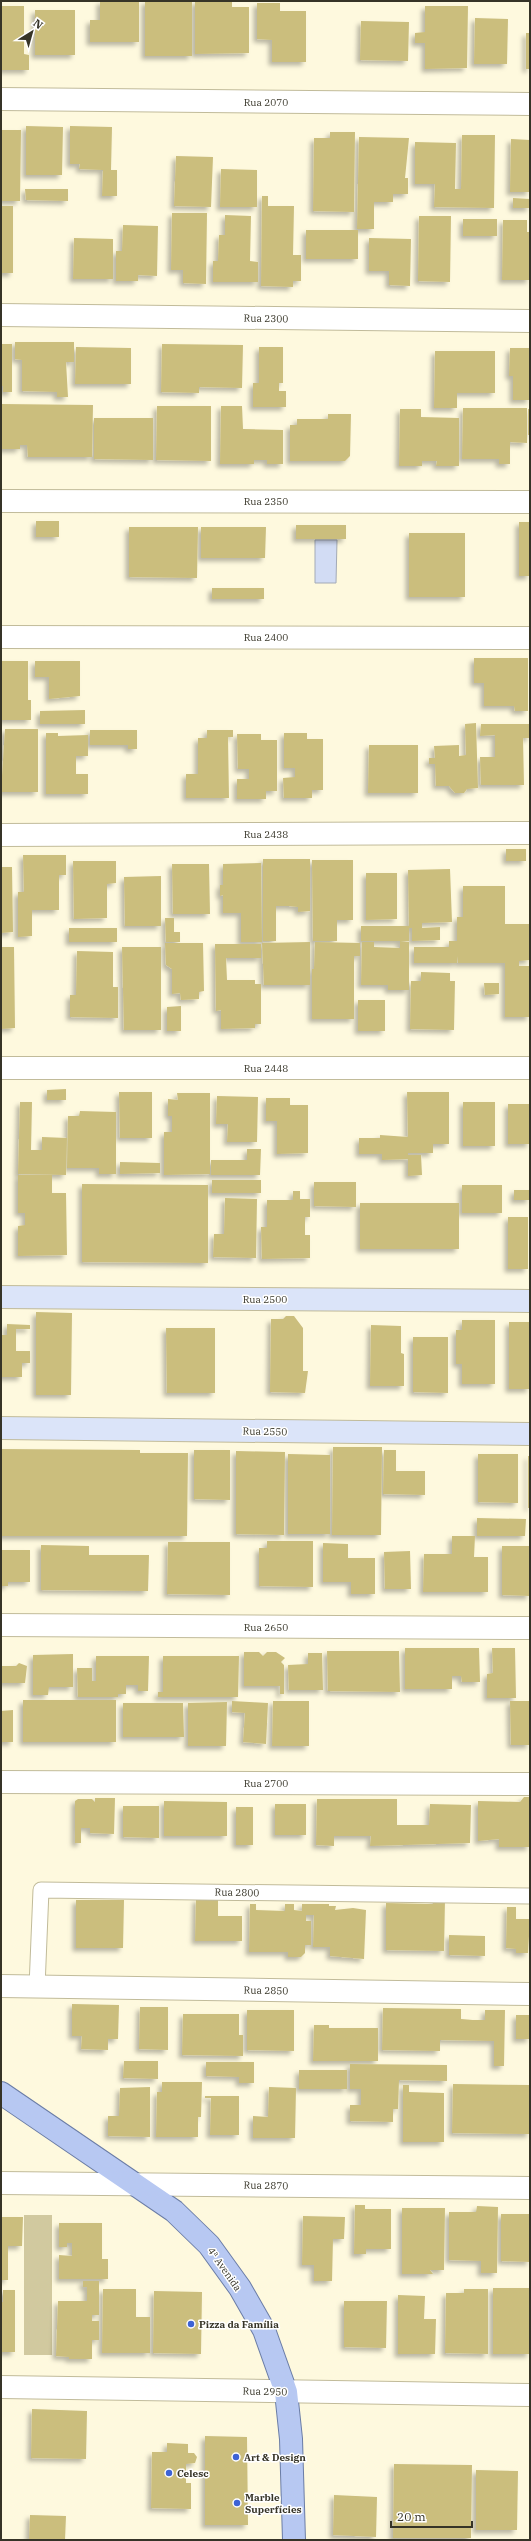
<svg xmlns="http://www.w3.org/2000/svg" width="531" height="2541" font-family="'IBM Plex Serif',serif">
	<defs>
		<filter id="shadow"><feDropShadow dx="-3.5" dy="3.5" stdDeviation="2" flood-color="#0004"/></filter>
	</defs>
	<rect width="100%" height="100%" fill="#fef9de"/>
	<path fill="#d1c99f" d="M24,2215H52V2355H24Z"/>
	<path fill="#d2dcf4" stroke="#a3aab6" d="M315,540H337L336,583H315Z"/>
	<path fill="#cbbe7d" filter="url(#shadow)" d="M100,1H139V42H90V20H100Z
		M145,1H192V56H145Z
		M195,1H232V7H249V53L195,54Z
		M257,3H280V11H306V62H272V40L257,39Z
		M1,6H24V54L29,55V70H1Z
		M425,6H468L467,68L425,69V43H415V33L425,32Z
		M35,10H75V55H35Z
		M475,18L508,19L507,64H474Z
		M361,21L409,22L408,61L360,60Z
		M526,33H530V69H526Z
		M26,126L63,127L62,175H26Z
		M70,126L112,127L111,170H117V196H102L103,170L79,169L80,164H70Z
		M1,130H21L20,201H1Z
		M330,132H355L354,212L313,211L314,138H330Z
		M462,135H495L494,208L434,207L435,184H415V142L456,143L455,189H461Z
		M359,137L409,138L405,178H408V194H393V202H374V229H357Z
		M511,139L530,140V192H510Z
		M176,156L213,157L211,207L174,206Z
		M221,169L257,170V207H220Z
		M25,189H68V201L26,200Z
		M262,196H268V206H294L293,255H301V281H293V287L261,286Z
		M513,198L530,199V208H513Z
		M1,206H13V273H1Z
		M172,213H207L206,284L183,283V270H171Z
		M225,215L251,216L250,261L258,262V282H213V261H218L219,235H225Z
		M419,216H451L450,282L418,281Z
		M463,219H497V236H463Z
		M503,220H527V232H530V280H502Z
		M123,225L158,226L157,276L138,275V281H116V251H122Z
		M306,230H358V259H306Z
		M74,238L113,239V279H73Z
		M369,238L411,239L410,286L389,285V271H369Z
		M15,342H74V362H66L68,397H57V392L22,391V360L15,359Z
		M1,344H12V392H3V386H1Z
		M162,344L243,345L242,388L199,387V393L161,392Z
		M76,347L131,348V384H75Z
		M259,347H283V383H279V391H286V407H253V383H259Z
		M510,348H530V400H513V376H509Z
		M435,351H495V393H457V408H434Z
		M1,404L93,405L92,457H28L27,445H20V449H1Z
		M157,406H211V461L156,460Z
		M221,406H242L243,429L283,430V464H267V460H254V464H220Z
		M463,408H527V443L510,442V464H499V459H462Z
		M400,409H421V417L459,418V466H436L437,461H422V466H399Z
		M528,409H530V435H528Z
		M328,414H351L350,456L345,461H290V425H297V419H328Z
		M94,418H153V460L94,459Z
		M36,521H59V537H36Z
		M519,522H530V576H519Z
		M296,525H346V539H296Z
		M129,527H198L197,578L129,577Z
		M201,527H266L265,558H201Z
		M409,533H465V597H409Z
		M212,588H264V599H212Z
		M474,658H528V711H515L514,706H484V683H474Z
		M1,661H28V700H31V720H1Z
		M35,661H80V696L49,699V677H35Z
		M85,710V724H40V711Z
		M476,723L478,788L467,789L464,793H455L449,786H436L435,764H429V758H435L434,746L459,745V756L466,755L465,724Z
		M481,724H530V738H523L524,785H481L480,757H495V735L480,736Z
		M5,729H38V792H1Z
		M90,730H137V749H128V745H90Z
		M207,730H233V737H228L229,798H186V774H198V738H207Z
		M46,733H58V736L88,735V756H76V774H88V794H46Z
		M284,733H307V739H323V790H312V798H284L283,778L295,777V768H284Z
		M237,734H261V740H277V791H266V799H237V779H249V769H238Z
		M369,745H418V793H368Z
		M506,849H526V861H506Z
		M23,855H66V875H59V910H32V936L18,937V892H24Z
		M263,859H310V911L298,912V907L289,906H276V941H263Z
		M312,860H353V920H337V941H313Z
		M73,861H116V883L107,884V918L74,919Z
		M261,863L262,942H241V913H223V895L220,896V885H223V864Z
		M172,864H209L210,914H173Z
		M1,867H12L13,932L1,933Z
		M450,869L452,922L422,923V928L440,927V940L412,941V928H409V941H361V926H409L408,870Z
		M366,873H397V919L366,920Z
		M161,876V926H125L124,877Z
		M463,886H505V924H530V960L519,961V966H530V1017H505V963H458V956L457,963H414V947H449V941H457V917H463Z
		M165,918H174V932H180V942H166Z
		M69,928H117V942H69Z
		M400,941L409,942V990H388V985H361L362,942H374V947L400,948Z
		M310,942V985H264L262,943Z
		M315,942L360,943V956H354V1019H312V969H314Z
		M165,943H203L204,991L199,992V999L181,1000L180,993L172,994V969L166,965Z
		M215,944H261V958H226L227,980H255V984H261V1024H255V1028L221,1029V1010L216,1011Z
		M1,947H14L15,1028L1,1029Z
		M122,947H161V1030H124Z
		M77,951L113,952V987H118V1018L70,1017V995H76Z
		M421,972L450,973V981H455L454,1030L410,1029L411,981H421Z
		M484,983H499V994L485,995Z
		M358,1000H385V1031H358Z
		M181,1006V1031H167V1007Z
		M66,1089V1100H47V1090Z
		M119,1092H152V1138H120Z
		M407,1092H449V1144H433V1153H408V1155H421L422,1175L408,1176V1159L382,1160V1154H359V1138H380V1135L408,1137Z
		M177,1093H210V1174L164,1175V1132H172V1116H168V1099L178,1100Z
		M217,1096L258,1097L257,1142H227L228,1124H216Z
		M266,1098H290V1105H308V1153L277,1154V1121H266Z
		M20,1102H32L31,1150H42V1137L67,1138L66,1175L18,1174Z
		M463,1102H495V1146H463Z
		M508,1104H530V1144H508Z
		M80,1111L116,1112V1174H99V1168H67L68,1116H79Z
		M247,1149H261L260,1175H211V1160H247Z
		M120,1162L160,1163V1173L120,1174Z
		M18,1175H52V1193H66L67,1255L18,1256V1226L25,1225V1213H18Z
		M212,1180H261V1193H212Z
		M314,1182H356V1207L314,1206Z
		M82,1184L208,1185V1263L82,1262Z
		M462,1185H502V1213H462Z
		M514,1190H530V1200H514Z
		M293,1191H300V1199H310V1217H305V1235H310V1258L262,1259L261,1227H267V1200H293Z
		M225,1198L257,1199L256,1258L213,1257L214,1234H224Z
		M360,1203H459V1249H360Z
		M508,1217H528V1269H508Z
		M36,1312L72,1313L71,1395H36Z
		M286,1316H294L303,1328V1371H308L305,1393L270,1392L271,1319H283Z
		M462,1320H495V1384H462V1364H456V1330H462Z
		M509,1322H530V1389H509Z
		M7,1324L30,1325V1329H16V1351H30V1363H22V1377H1V1335H7Z
		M371,1325L401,1326V1353L404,1354V1386H370Z
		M166,1328H215V1393H167Z
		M413,1337H448V1393L413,1392Z
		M333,1447H382L381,1535H332Z
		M1,1449L140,1450V1453H188L187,1536H1Z
		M194,1450H230V1500L194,1499Z
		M384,1450H396V1471H425V1495L383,1494Z
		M236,1451L285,1452L284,1535L236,1534Z
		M288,1454L330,1455V1534H288Z
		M478,1454H518V1503L478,1502Z
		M528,1456H530V1508H528Z
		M477,1518L526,1519L525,1536H477Z
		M452,1536H475L474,1557H488V1592H423L424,1554H452Z
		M267,1541H313V1587L259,1586V1548H267Z
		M168,1542H230V1595L167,1594Z
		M323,1543L348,1544V1558H375V1594H351V1582H323Z
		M41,1545L89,1546V1555H149L148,1591L41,1590Z
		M502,1546H530V1596L502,1595Z
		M1,1550H30V1582H8V1586H1Z
		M410,1551L411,1589H385L384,1552Z
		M405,1648H479L480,1682H462L461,1676H452V1689H405Z
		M492,1648H515L516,1698H487V1674L493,1673Z
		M327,1651H399L400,1692L328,1691Z
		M244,1652H259L263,1656L267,1652H276L285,1658L281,1662L284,1665V1694H280V1686H244Z
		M308,1653H322L323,1690H289L288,1665L308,1664Z
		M73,1654V1687H49L48,1695H33V1655Z
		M96,1656H149L148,1691H138V1685H126V1694H118V1697H78L77,1668H92V1681H96Z
		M163,1656H239L238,1697H158V1692H163Z
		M19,1663L27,1666L25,1683H1V1666H16Z
		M23,1700H116V1742H23Z
		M232,1701L268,1703L266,1744L243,1742L245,1713L232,1712Z
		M273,1701H309V1746H272Z
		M510,1701H530V1745H511Z
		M227,1702L226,1746H188V1703Z
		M123,1703H183L184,1737H123Z
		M13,1710V1742H1V1711Z
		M524,1797H530V1847H499V1839L478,1841V1801L520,1802Z
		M95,1798H115L114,1834L90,1833V1828H81V1843H75V1801L78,1799H92L95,1802Z
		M317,1799H397V1825H429L430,1804L471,1805L470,1843L370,1846L371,1836H334V1846L316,1845Z
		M164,1801L227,1802V1836H164Z
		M275,1804H306V1835H275Z
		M123,1806H159V1838L123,1837Z
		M236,1807H253V1845H236Z
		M196,1899H218V1916H242V1941H195Z
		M433,1899H445L444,1951L386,1950V1903L433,1904Z
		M76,1900H124L123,1948H76Z
		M250,1904H256V1910L285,1911V1904H294V1910L302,1911V1904H329V1906H336L335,1910L353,1908L366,1910L364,1959L330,1956V1947H313L314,1915H306V1921H311V1945H305V1953L301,1957H288V1952H249Z
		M507,1907H516V1919H530L528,1953H516V1949L506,1948Z
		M449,1935L485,1936V1956L449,1955Z
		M72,2004L119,2005L118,2039H108V2050L81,2049L82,2036H72Z
		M140,2007H168V2050L139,2049Z
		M383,2008L461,2009V2019L473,2020H485V2010H505L504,2066H494V2041L440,2040V2051L382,2050Z
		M247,2010H294V2051L247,2050Z
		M183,2014H239V2035H243V2056L182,2055Z
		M516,2015H530V2039H516Z
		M314,2025H329V2028H378V2061H313Z
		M124,2061H158V2079L123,2078Z
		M206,2062H254V2083H239V2077L206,2076Z
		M350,2064L447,2065V2081L399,2080L398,2109H393V2122L350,2121V2105H361V2089H350Z
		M299,2070H347V2089H299Z
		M162,2082H202L201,2117H198V2137H156L157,2092H162Z
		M453,2084L530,2085V2134L452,2133Z
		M403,2085H409V2092L444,2093V2142H403Z
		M150,2087V2137L108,2136V2116H119L120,2088Z
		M269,2087L296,2088L295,2138H253V2116L268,2117Z
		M205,2096H239V2135H210L211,2098H205Z
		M355,2205H365V2209H391V2249H366V2254H354Z
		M477,2206L498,2207L497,2273H481V2261L449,2260V2212H476Z
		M402,2208H445L444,2270H430L433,2274H402Z
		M501,2214H530V2262L501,2261Z
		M303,2216L345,2217L344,2239H333L332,2281H314V2265H302Z
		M1,2217H23L22,2246H8V2280H1Z
		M59,2223H102V2259H108V2279H59V2255L72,2256V2243H67V2247H59Z
		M83,2281H99V2315H92V2321H99V2340H92V2359H69V2357L56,2356L58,2301H87V2287H83Z
		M493,2288H530V2354H493Z
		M103,2289H136V2317H150V2353H102Z
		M464,2289H488V2354L445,2353L446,2293H464Z
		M3,2290H15V2352H1V2302H3Z
		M154,2291L202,2292L201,2354L153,2353Z
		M398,2295L425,2296L424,2319H436L435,2354H398Z
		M344,2301H387L386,2348L344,2347Z
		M32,2409L87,2411L86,2459L31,2458Z
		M205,2436L247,2437L248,2525H205Z
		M167,2443L188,2444V2453H194L197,2457L195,2463L186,2464V2483H191V2509L151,2508L152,2452H167Z
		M394,2464L472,2465L471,2538H393Z
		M476,2470L518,2471L517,2530H476Z
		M334,2495L377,2497L376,2537L333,2535Z
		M30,2515L66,2516L65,2540H29Z"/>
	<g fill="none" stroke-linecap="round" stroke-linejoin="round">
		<defs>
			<path id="service" d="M37,1987L41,1890L530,1896"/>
			<path id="minor" d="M1,99L530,104
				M1,315L530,321
				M1,501L530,502
				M1,637L530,638
				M1,835L530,833
				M1,1068H530
				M1,1625L530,1628
				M1,1782L530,1784
				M1,1986L530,1994
				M1,2183L530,2188
				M1,2387L530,2395"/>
			<path id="secondary" d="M1,1297L530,1301
				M1,1428L530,1434"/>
			<path id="primary" d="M1,2093L174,2211L209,2245L240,2288L264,2330L286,2392L291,2439L294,2540"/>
		</defs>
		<use href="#service" stroke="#c1bb9a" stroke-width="17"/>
		<use href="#minor" stroke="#c1bb9a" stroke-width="24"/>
		<use href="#secondary" stroke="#c1bb9a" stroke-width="24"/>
		<use href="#primary" stroke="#6b7da6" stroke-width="24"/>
		<use href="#service" stroke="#fff" stroke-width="15"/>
		<use href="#minor" stroke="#fff" stroke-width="22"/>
		<use href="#secondary" stroke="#dbe4f9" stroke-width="22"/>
		<use href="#primary" stroke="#b7c8f2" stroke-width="22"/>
	</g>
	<g fill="#3d63d5" stroke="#fff" stroke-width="1.5">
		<circle cx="191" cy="2324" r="4"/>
		<circle cx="236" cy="2457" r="4"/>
		<circle cx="169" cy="2473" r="4"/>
		<circle cx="237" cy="2503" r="4"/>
	</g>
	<g text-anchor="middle" stroke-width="3" stroke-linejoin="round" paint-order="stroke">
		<g font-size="10" fill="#363427" stroke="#fff">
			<text x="266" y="106">Rua 2070</text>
			<text transform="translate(266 318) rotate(1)" y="4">Rua 2300</text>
			<text x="266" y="505">Rua 2350</text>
			<text x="266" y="641">Rua 2400</text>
			<text x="266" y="838">Rua 2438</text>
			<text x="266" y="1072">Rua 2448</text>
			<text x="265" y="1303">Rua 2500</text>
			<text transform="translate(265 1431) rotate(1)" y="4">Rua 2550</text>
			<text x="266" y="1631">Rua 2650</text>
			<text x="266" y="1787">Rua 2700</text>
			<text transform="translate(237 1892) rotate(1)" y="4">Rua 2800</text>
			<text transform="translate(266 1990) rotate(1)" y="4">Rua 2850</text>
			<text transform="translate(266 2185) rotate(1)" y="4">Rua 2870</text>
			<text transform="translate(225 2269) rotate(55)" y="4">4ª Avenida</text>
			<text transform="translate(265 2391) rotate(1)" y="4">Rua 2950</text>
		</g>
		<g font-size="10" font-weight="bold" fill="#363427" stroke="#fff" text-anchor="start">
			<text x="199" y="2328">Pizza da Família</text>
			<text x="244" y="2461">Art &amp; Design</text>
			<text x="177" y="2477">Celesc</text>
			<text x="245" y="2501">Marble<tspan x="245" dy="12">Superfícies</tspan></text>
		</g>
	</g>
	<rect width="531" height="2541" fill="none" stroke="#363427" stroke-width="4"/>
	<g transform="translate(32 32) rotate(37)" stroke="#ffffff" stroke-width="3" paint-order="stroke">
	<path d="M0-3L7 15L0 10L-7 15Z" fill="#363427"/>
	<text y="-6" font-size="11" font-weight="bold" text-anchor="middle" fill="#363427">N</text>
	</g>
	<path d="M391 2521v6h81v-6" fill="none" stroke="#363427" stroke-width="2"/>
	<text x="397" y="2521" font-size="12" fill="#363427" stroke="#ffffff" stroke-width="3" paint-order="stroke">20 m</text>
</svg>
